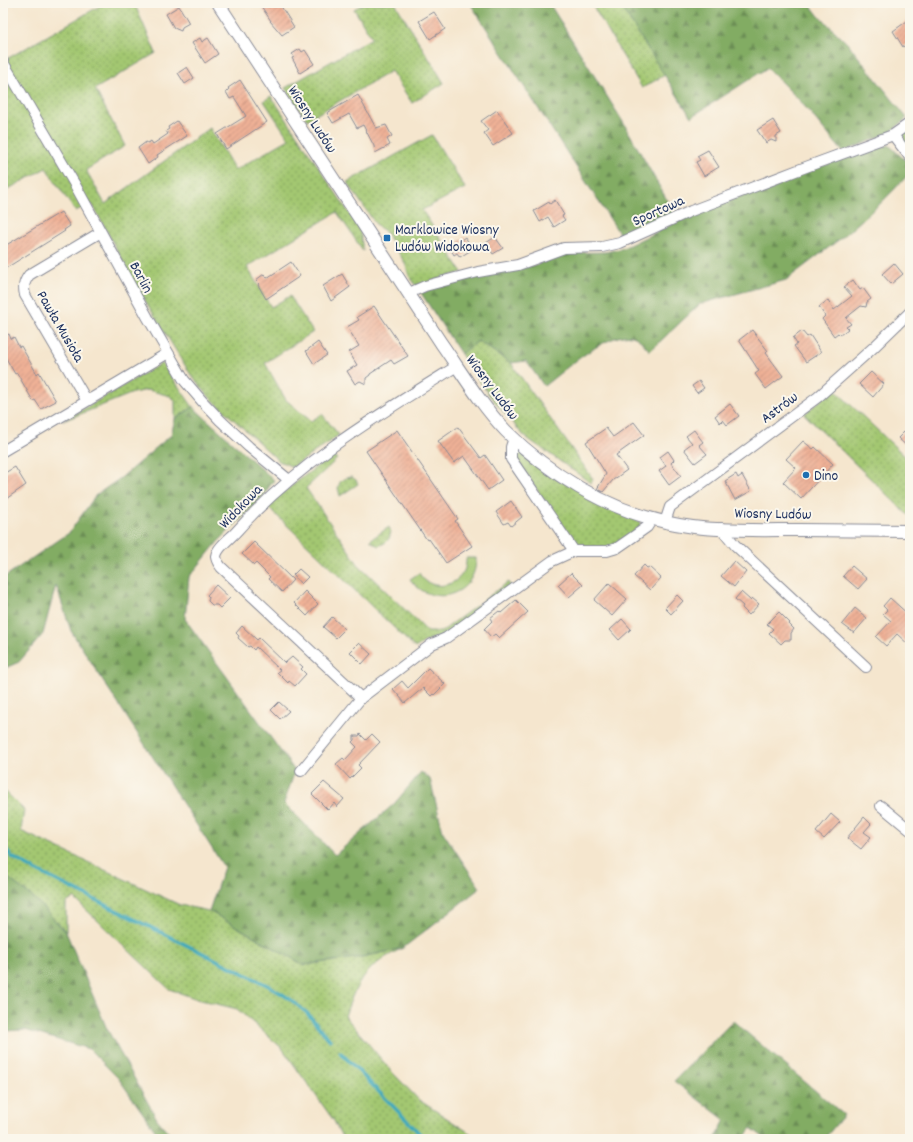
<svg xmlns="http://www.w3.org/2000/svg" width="913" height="1142" font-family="Dekko,sans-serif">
	<defs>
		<pattern id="grass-dots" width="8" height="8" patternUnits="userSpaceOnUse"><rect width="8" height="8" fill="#a3c771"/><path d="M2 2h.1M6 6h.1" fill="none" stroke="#84a260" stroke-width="1.8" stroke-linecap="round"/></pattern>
		<pattern id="forest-firs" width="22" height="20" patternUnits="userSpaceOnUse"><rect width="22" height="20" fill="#82ac63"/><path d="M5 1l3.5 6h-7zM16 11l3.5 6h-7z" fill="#6a8c55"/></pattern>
		<pattern id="building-hatch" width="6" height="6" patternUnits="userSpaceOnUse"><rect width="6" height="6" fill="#efb196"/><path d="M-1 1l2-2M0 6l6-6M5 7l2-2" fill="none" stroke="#c1907e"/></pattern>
	</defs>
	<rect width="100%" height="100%" fill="#fbf7ec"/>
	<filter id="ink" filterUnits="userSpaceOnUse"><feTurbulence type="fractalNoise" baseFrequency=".025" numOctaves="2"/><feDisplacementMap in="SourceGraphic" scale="8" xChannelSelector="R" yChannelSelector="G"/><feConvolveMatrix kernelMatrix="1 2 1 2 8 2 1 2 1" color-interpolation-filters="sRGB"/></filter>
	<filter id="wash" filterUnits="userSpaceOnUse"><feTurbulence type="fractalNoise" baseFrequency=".012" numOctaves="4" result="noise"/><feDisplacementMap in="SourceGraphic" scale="16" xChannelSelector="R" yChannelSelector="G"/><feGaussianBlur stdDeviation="0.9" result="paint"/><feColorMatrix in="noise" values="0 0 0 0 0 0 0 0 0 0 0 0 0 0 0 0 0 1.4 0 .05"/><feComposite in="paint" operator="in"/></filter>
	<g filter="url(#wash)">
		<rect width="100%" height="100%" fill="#f5e6ce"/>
		<path fill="url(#grass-dots)" stroke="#5f7b68" d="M105,3H134L156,53L95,89L125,146L86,170L105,204L210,128L235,170L289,139L264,101L271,96L360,229L363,251L337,212L247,267L271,307L290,296L313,332L265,363L286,400L311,421L322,414L339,435L293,467L279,461L210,398L191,375L138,289L92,204L75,211L46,168L3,192V61Z
			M365,3H395L444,83L412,103L391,71L307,120L285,88L372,38L354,9Z
			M591,3H619L665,75L642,88Z
			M910,128V152C902,142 897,136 910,128Z
			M432,135L465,188L422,210L462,272L416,286L409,276L405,263L385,231L377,226L347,182Z
			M478,341L511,363L593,479L591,483L524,436L490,396L461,354Z
			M162,363L193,407L175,419V401L170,396L148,390L133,393L63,421Z
			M834,389L910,461V517L804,414Z
			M523,453L640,522V526L637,532L606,549L576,547L516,459L518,455Z
			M332,455L337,459L306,488L358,564L428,632H441L508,582L511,587L447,634L426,641L415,648L268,507L277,497Z
			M351,477L356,480L358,484L340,496L338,488L340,482L346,478Z
			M389,527C393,538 387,543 378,546L370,540Z
			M3,789L24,810L21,831L180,905L209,911L304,965L362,957L403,948C395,952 386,956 379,962C360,975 352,995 345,1016L393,1073L419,1100L479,1139H343L334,1121L282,1048L237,1009L197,999L169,989L74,898L66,903V932L36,900L3,874Z"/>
		<path fill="url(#forest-firs)" stroke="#4e6e60" d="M470,3H549L623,122L676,216L623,239Z
			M619,3H809L818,15L848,44L907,118L889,133L843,152L801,102L767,68L691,117Z
			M889,145L910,165V173L882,202L845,235L786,280L700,304L650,351C646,347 642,341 637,338C615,324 561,373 544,386L526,361L511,363L478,341L461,354L421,293L445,284L535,265L566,253L606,252L623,248L690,216L803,172Z
			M193,407L274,480L261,498L217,543L189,577L185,619L295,771L284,803L335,855L394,804L421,772L430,779L443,832L480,888L403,948L362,957L304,965L209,911L224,867L71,631L56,585L43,634L19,662L3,669V578L69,533L96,495L122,477L171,435L175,419Z
			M3,874L36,900L66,932L107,1029L157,1119L174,1139H161L119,1079L89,1049L25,1030L3,1031Z
			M733,1021L844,1115L824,1139H766L751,1128L743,1139H715L725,1120L674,1081Z"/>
		<path fill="#a3c771" stroke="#5f7b68" d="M466,558H476C477,595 432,610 410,579L419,573C428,590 452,589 462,574C466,569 466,563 466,558Z"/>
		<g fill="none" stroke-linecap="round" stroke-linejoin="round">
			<path stroke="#3ea9be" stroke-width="3.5" d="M3,846L12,857L35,870L271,987L290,999L307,1013L330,1040
				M340,1052L425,1139"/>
		</g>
		<g id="blocks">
			<path fill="url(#building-hatch)" d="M259,3H279L294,27L282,35L270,21H271Z
				M179,6L189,23L182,27L181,31L174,28L166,14Z
				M434,12L445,29L430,39L419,21Z
				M910,19V42L903,47L893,31Z
				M200,38L202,42L208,38L218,54L205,63L192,43Z
				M300,49L302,52L305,50L314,64L300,73L292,58L294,57L292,54Z
				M187,67L194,78L185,84L178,73Z
				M240,80L267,122L226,149L217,134L246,116L234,97L230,99L226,92L229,89L228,88Z
				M358,95L376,128L386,125L392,136L387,139L390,145L375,153L374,146L363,125L357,128L349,114L333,123L327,113Z
				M497,110L513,133L493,146L484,133L488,130L481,121Z
				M773,120L781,133L776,136V142L771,140L766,143L757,130Z
				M177,121L187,136L157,155L158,157L148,164L138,148L146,142L148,143L151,141L153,144L168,134L166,131L169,129L168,127Z
				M708,150L719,167L704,176L696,162L700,160L697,156Z
				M555,200L564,215L562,216L565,220L554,227L548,217L540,222L534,211L549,202L550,204Z
				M61,212L70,226L64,230L65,231L3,270V247Z
				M465,237L473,249L460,257L457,253L454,255L450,248Z
				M495,237L503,248L493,254L486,243Z
				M291,262L300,276L266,299L258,285L260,284L256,280L264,274L267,278Z
				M894,263L903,274L891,284L882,274Z
				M342,274L350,287L331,301L323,286Z
				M853,280L860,290L863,288L871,299L867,302L866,307L861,306L846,318L851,324L846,327L848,329L840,335L838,333L834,336L822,319L825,316L819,307L828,300L834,310L852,296L844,287Z
				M374,306L408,356L394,364L391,360L370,374V375L366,378V384L360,381L355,384L347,371L357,365L349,352L359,346L347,327L359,320L357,317Z
				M752,330L768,351L766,353L783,376L766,389L755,374L759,371L739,340Z
				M802,331L807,337L810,335L821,352L806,362L794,346L797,344L793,338Z
				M9,334L11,339L14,337L19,347L21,346L37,374L39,372L56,401L41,409L35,400L33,401L17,373L15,374L3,353V337Z
				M318,342L327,355L314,364L306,351Z
				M871,372L884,384L873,397L859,384Z
				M699,381L704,388L697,393L692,386Z
				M730,404L739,416L727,425L723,420L720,423L715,416Z
				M634,422L644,435L616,455L627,470L613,480L603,492L597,489L606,474L586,442L606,428L613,437Z
				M910,426V449L898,438Z
				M458,427L481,458L485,455L502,480L488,490L464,456L454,463L438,441Z
				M397,430L458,519L455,521L472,546L446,563L429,539L427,540L366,451Z
				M694,430L703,442L699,445L707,454L695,463L684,449L692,443L686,436Z
				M803,441L813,449L815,447L833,464L801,499L783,482L796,468L786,459Z
				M668,451L674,460L671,463L681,476L669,485L659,471L666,466L660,457Z
				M15,467L26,485L3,501V474Z
				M736,474L738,478L742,475L751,491L735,500L725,481Z
				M511,501L522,517L511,526L508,522L504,524L496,512Z
				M254,542L293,580L282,592L268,579L270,577L256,563L254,565L242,554Z
				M734,561L746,572L734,587L721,576Z
				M644,565L647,568L649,567L661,578L650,590L634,576Z
				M852,566L867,579L858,589L843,576Z
				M299,569L308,577L301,584L293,575Z
				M571,573L583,585L569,597L558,585Z
				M609,583L627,599L612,616L594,600Z
				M216,585L230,598L220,608L217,605H212L208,601L209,597L207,595Z
				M305,591L318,604L307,616L294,603Z
				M741,592L750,600L752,598L759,604L749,615L742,608L743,606L735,599Z
				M677,595L683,601L671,614L665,608Z
				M890,598L910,616V622L906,627L910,631V646L897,634L886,646L876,637L891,621L883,614L887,610L883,606Z
				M516,600L528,612L499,638L495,634L491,637L484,629L492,621L490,618L499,611L501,613Z
				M855,608L867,618L854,633L842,624Z
				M779,612L790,623L789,624L794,629L791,633V640H785L781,644L769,633L773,629L767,624Z
				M332,617L345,629L336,638L323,627Z
				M622,619L631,629L619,640L610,630Z
				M242,626L257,640L259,638L285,663L292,657L303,667L301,669L306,674L295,686L289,681L288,683L277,672L280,670L256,647L254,650L250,646L248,647L238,638L239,636L236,633Z
				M359,643L371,654L362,664L350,652Z
				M428,668L445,684L434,695L433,694L431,696L423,688L405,703L393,689L402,681L408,688Z
				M279,702L289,711L280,719L271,710Z
				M360,734L366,740L372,734L380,742L358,765L361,768L350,779L336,764L343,758L345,760L357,747L352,742L354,740V736H359Z
				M324,782L344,799L337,807L334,803L328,810L312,794Z
				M831,814L840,822L824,839L816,832Z
				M864,817L871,824L864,832L871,837L861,849L847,838Z"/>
		</g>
	</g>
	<g filter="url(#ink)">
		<use href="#blocks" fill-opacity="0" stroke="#888a96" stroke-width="1"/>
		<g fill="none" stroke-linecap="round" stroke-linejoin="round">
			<defs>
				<path id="minor" d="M3,62L74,183L148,318L184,380L202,401L220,420L249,447L289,480
					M893,135L910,157
					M409,293L425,286L478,272L518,265L564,248L602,247L620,243L691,211L806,167L893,135L910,123
					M87,401L25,295C23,286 24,282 29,275L101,232
					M514,438L511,447V459L574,551
					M3,451L168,353
					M665,522L670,507L818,397L874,347L910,312
					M721,528L735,545L866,667
					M361,698L221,567C219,564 216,561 216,556C217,548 229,539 235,533C297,463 378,415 457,366
					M301,771L361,698L432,644L446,638L552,561L574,551H607L617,548L640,532L647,527L652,519
					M881,806L910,830"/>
				<path id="tertiary" d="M218,3L441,343C462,373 481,405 506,431C549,474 606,509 665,522C708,532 754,530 798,530C835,530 873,531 910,531"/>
			</defs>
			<use href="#minor" stroke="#888a96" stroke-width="12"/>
			<use href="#tertiary" stroke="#888a96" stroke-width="14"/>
			<use href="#minor" stroke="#fff" stroke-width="10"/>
			<use href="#tertiary" stroke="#fff" stroke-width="12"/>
		</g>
	</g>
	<g fill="#1f6fb2" stroke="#fbf7ec" stroke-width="1.5">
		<rect x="383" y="234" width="8" height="8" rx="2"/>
		<circle cx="806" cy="475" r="4"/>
	</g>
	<g text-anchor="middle" stroke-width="4" stroke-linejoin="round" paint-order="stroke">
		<g font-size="15" fill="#1b2f5e" stroke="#fbf7ec">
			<text transform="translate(313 119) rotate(57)" y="5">Wiosny Ludów</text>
			<text transform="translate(658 210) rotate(-24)" y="5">Sportowa</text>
			<text transform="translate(142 277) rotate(62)" y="5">Barlin</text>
			<text transform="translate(61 326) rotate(60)" y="5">Pawła Musioła</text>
			<text transform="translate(493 387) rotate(53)" y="5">Wiosny Ludów</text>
			<text transform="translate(779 407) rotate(-37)" y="5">Astrów</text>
			<text transform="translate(240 506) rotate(-46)" y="5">Widokowa</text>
			<text transform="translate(773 513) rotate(1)" y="5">Wiosny Ludów</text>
		</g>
		<g font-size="15" fill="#1b2f5e" stroke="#fbf7ec" text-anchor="start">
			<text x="395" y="234">Marklowice Wiosny<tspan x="395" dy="17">Ludów Widokowa</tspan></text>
			<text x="814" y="480">Dino</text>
		</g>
	</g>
	<rect width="913" height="1142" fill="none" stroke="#fbf7ec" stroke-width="16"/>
</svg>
